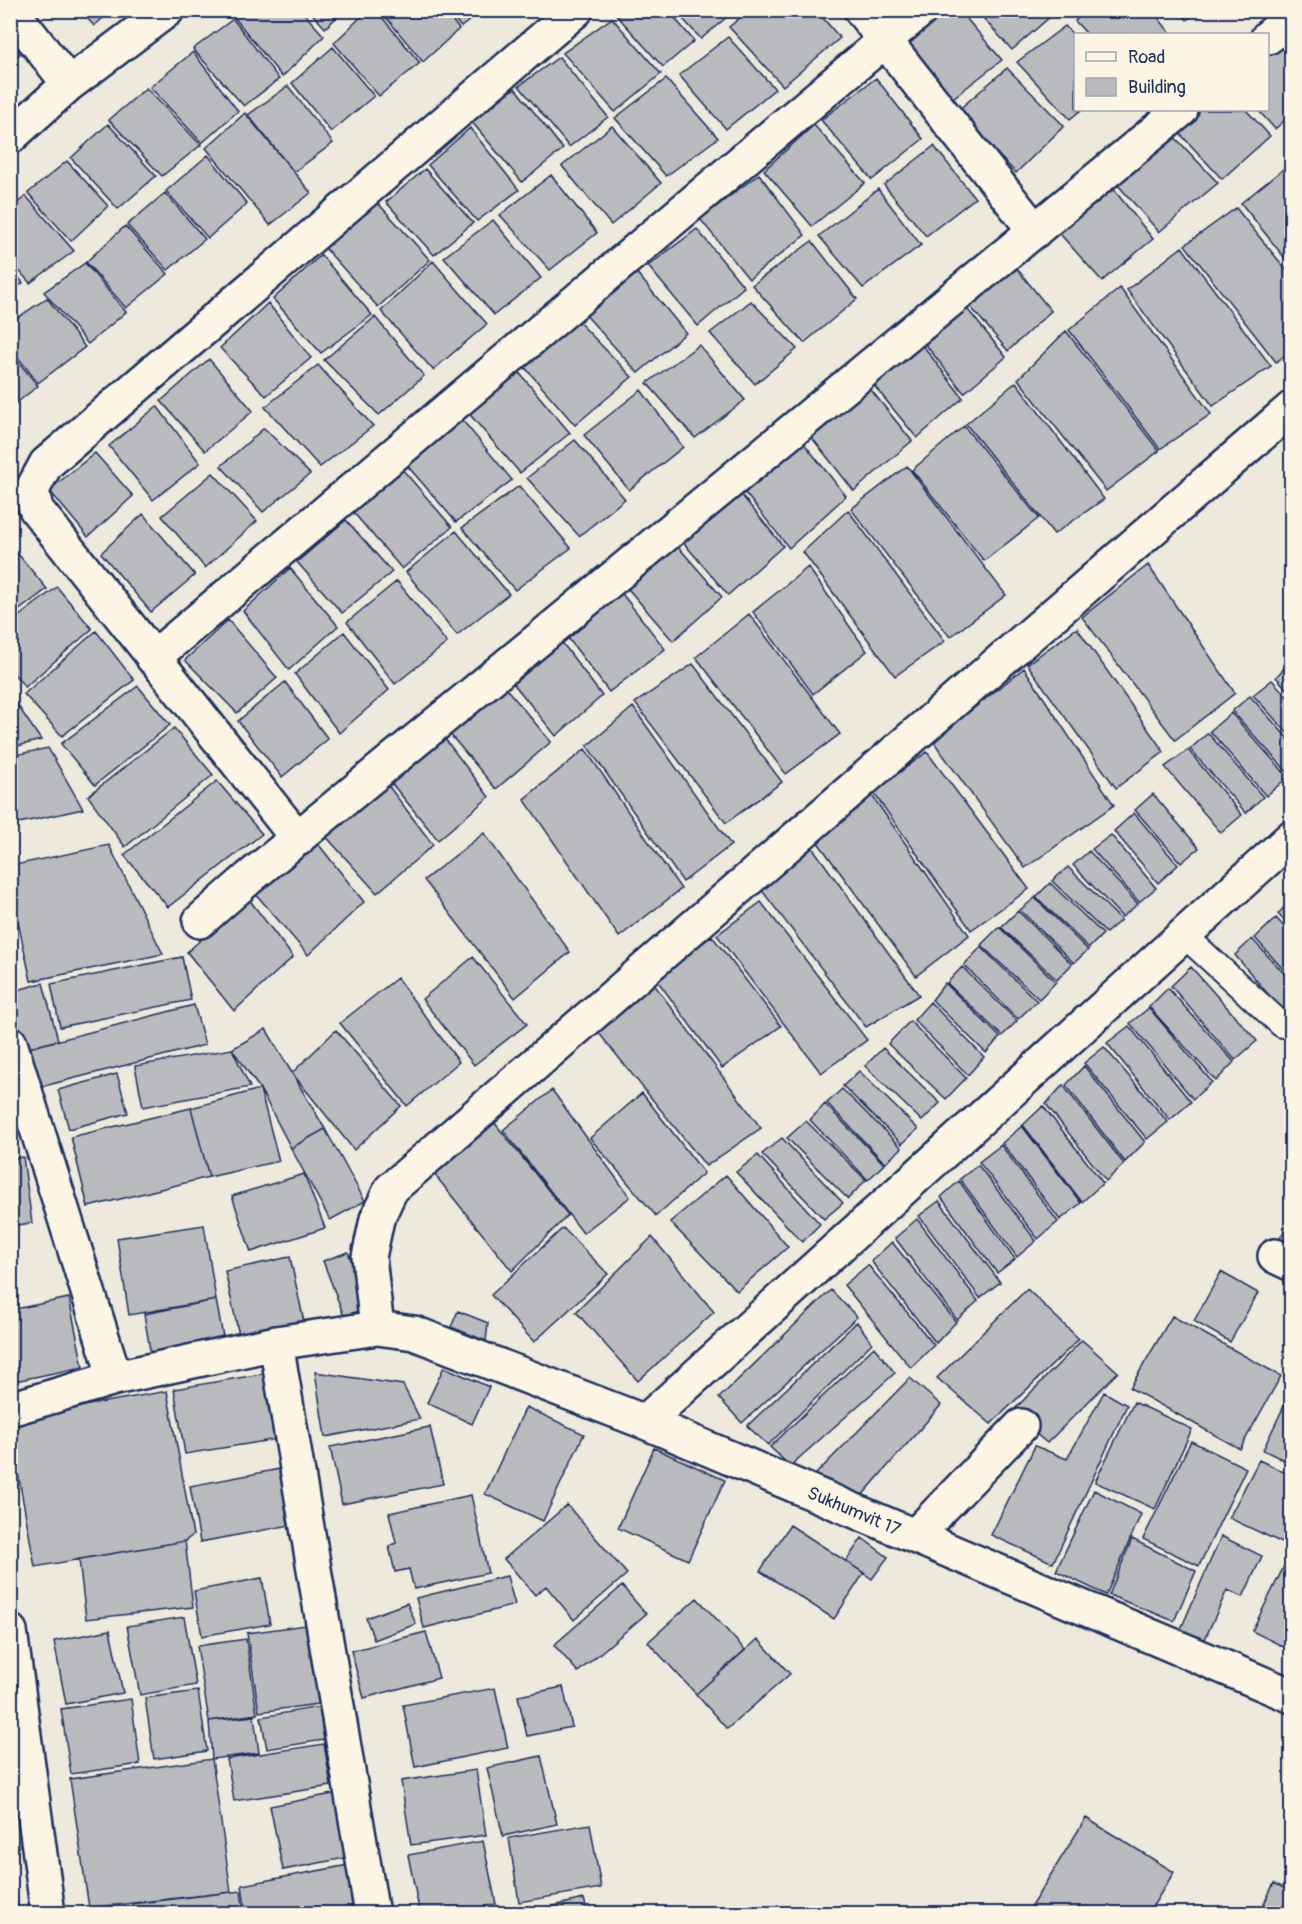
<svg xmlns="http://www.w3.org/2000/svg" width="1302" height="1924" font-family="Pangolin,sans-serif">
	<rect width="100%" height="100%" fill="#eee9dd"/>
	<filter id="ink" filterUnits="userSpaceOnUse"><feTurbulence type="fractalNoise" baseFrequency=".0167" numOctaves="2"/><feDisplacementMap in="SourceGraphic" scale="12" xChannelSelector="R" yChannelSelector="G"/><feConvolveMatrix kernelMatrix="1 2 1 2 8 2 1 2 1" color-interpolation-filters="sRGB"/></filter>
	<g filter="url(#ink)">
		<path fill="#babbbe" stroke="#1b2f5e" stroke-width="1.5" d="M80,10H112L94,26Z
			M241,10H301L324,36L282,77L234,17Z
			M309,10H345L325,28Z
			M368,10H376L420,63L379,96L334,43Z
			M380,10H444L459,29L423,62Z
			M447,10H483L461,27Z
			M612,10H668L694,41L663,67Z
			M675,10H735L701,39Z
			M749,10H816L840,38L783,86L729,27Z
			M945,10H959L1002,60L949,101L902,45Z
			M976,10H1049L1052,15L1012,50Z
			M1087,10H1152L1171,34H1087L1075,21Z
			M1179,10H1198L1187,20Z
			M612,18L661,74L615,112L563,53Z
			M233,19L279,79L244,106L193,49Z
			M1065,26L1076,38V110H1081L1070,119L1017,62Z
			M1282,33L1292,46V114L1275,129L1258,110H1268V46Z
			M728,37L775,89L726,129L679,75Z
			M10,42L20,54L10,63Z
			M333,47L374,96L331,132L292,83Z
			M193,52L238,111L202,143L150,87Z
			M559,57L608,117L569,147L519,86Z
			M1007,68L1064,126L1016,173L956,112Z
			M876,78L923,139L872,180L821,120Z
			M666,79L718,138L666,176L615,118Z
			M288,86L333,143L294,172L248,115Z
			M146,88L201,145L162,176L109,120Z
			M515,88L563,149L522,182L472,122Z
			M1196,110H1246L1270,136L1222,179L1174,127Z
			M245,113L311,193L270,225L206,148Z
			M108,124L156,176L118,209L71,158Z
			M814,125L865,183L812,226L764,170Z
			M612,126L661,183L611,225L562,166Z
			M470,128L519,190L477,221L428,165Z
			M1167,129L1218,183L1159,232L1111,177Z
			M934,146L975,198L926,236L884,185Z
			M208,155L247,204L208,238L166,191Z
			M67,161L108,206L71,241L28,193Z
			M1292,162V267L1241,203Z
			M425,169L473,223L434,255L386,202Z
			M759,174L805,235L749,279L700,219Z
			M551,175L597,233L550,270L500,215Z
			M1107,181L1153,239L1102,281L1053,226Z
			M878,189L921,245L863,288L819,236Z
			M165,193L205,239L168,270L127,225Z
			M26,196L74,251L30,283L10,260V209Z
			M375,200L430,260L378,307L325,248Z
			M1236,208L1292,277V350L1276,362L1185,245Z
			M493,220L541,278L494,315L444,257Z
			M125,226L168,274L126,308L86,262Z
			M697,229L744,287L698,326L648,266Z
			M812,241L857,299L804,343L752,285Z
			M1182,247L1271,366L1213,406L1127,290Z
			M321,255L372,315L321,353L273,299Z
			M1010,260L1051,311L1008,351L964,299Z
			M433,261L487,324L433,370L381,311Z
			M85,263L126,312L88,344L44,292Z
			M10,267L23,283L10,293Z
			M636,272L686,333L638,373L584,313Z
			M1120,288L1211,414L1160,449L1069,330Z
			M47,298L85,347L38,383L10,347V323Z
			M960,300L1006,357L964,393L918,335Z
			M751,301L797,349L755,384L710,333Z
			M268,303L311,358L266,396L220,348Z
			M375,317L424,376L379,415L324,360Z
			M576,319L632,377L575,425L522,364Z
			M1066,331L1159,451L1106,491L1018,379Z
			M917,338L963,398L917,438L867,377Z
			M699,345L745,400L695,438L647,383Z
			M10,351L38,386L10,408Z
			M209,359L253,411L205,451L161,401Z
			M318,365L373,426L320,467L265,407Z
			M516,369L570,433L520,473L466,410Z
			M863,380L912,441L854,491L805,429Z
			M1016,382L1104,499L1054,534L966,424Z
			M641,390L683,447L629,490L584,435Z
			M157,406L200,463L153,500L109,446Z
			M459,416L512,480L456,522L405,463Z
			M964,426L1039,518L984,561L912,470Z
			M264,428L310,474L263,512L221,466Z
			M798,436L846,496L789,548L738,484Z
			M575,440L625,499L579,536L527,478Z
			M95,453L133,496L88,537L49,490Z
			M907,466L1006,595L950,637L851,509Z
			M403,470L452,527L402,569L353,512Z
			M213,473L257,521L205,568L162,516Z
			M519,486L571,548L515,590L462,528Z
			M735,487L783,546L728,595L677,535Z
			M848,510L945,641L895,676L803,552Z
			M143,514L195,575L151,612L101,553Z
			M346,520L392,572L342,613L297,562Z
			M456,531L509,594L457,635L406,572Z
			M673,541L722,597L673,641L623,583Z
			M14,549L47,589L10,617V552Z
			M1148,565L1235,693L1175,740L1082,617Z
			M808,567L867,651L813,694L753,612Z
			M290,568L338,626L289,670L243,611Z
			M397,581L447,643L395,684L347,622Z
			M616,586L665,649L609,692L562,630Z
			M57,587L92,629L25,687L10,669V623Z
			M749,614L840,734L786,774L696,657Z
			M228,620L277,678L237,713L185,660Z
			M1077,628L1164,752L1116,788L1027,664Z
			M96,631L134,680L62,736L24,694Z
			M344,632L389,690L339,733L295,674Z
			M558,637L602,696L556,736L509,678Z
			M1292,660V695L1276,677Z
			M693,664L782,782L726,823L635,703Z
			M1024,668L1114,805L1025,868L933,741Z
			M499,680L551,742L496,789L444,727Z
			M1272,680L1292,702V738L1253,695Z
			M285,682L328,739L282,777L238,721Z
			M138,686L170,725L95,785L61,744Z
			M10,694L41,740L10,748Z
			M1250,696L1292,743L1291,776L1232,711Z
			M633,707L731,845L683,882L587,746Z
			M1231,713L1288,777L1266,796L1210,731Z
			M174,728L213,775L125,847L88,796Z
			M439,731L489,797L438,840L388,779Z
			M1208,733L1263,797L1246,813L1190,749Z
			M48,748L83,809L10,825V756Z
			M585,749L681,889L619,937L524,799Z
			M1188,750L1242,815L1221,833L1165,767Z
			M927,752L1029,889L971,930L873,792Z
			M384,780L433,845L377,893L322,832Z
			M217,781L262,834L168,907L124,855Z
			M871,794L969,935L916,976L817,841Z
			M1153,794L1199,848L1181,863L1135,810Z
			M1134,813L1178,865L1158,883L1114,831Z
			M484,833L570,952L515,998L424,880Z
			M1111,835L1156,888L1139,902L1092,849Z
			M315,840L364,902L308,955L255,893Z
			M109,845L163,954L31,981L10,886V866Z
			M812,847L919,995L866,1027L760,888Z
			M1089,851L1138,904L1122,917L1073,865Z
			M1068,867L1121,920L1106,933L1052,881Z
			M1050,883L1103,934L1089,948L1036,897Z
			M248,898L293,957L234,1011L187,952Z
			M1035,898L1088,950L1074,963L1020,910Z
			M1292,899V929L1278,914Z
			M761,902L867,1040L821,1073L717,935Z
			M1018,911L1072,964L1057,980L1001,927Z
			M1276,918L1292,935V979L1255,938Z
			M999,927L1056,982L1039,999L981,945Z
			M712,936L781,1026L722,1068L656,979Z
			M1252,939L1292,982V1007L1284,1013L1235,955Z
			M981,947L1037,1001L1018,1019L964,965Z
			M182,957L191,1000L60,1027L51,984Z
			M473,957L527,1024L474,1065L422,999Z
			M962,967L1017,1021L1002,1036L947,983Z
			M1191,967L1257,1041L1235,1060L1171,986Z
			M397,978L459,1062L407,1106L340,1023Z
			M43,983L58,1040L25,1049L10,992Z
			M653,983L761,1128L706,1166L594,1027Z
			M945,983L1000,1037L986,1053L932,1000Z
			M1168,988L1234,1062L1216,1081L1149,1007Z
			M930,1002L984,1057L968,1075L914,1020Z
			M194,1005L205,1045L36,1088L25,1049Z
			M1149,1008L1212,1082L1193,1099L1130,1023Z
			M910,1021L966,1078L946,1099L888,1044Z
			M1129,1026L1191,1102L1170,1120L1107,1043Z
			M266,1029L325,1129L291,1148L260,1089L232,1049Z
			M336,1030L401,1106L354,1150L292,1073Z
			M1104,1047L1168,1122L1147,1139L1084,1063Z
			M883,1048L940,1103L922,1121L865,1066Z
			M232,1049L250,1087L143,1107L135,1066Z
			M1084,1066L1145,1142L1125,1162L1066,1085Z
			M859,1071L918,1129L902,1144L843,1086Z
			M117,1074L128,1113L69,1129L58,1090Z
			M1063,1085L1124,1164L1106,1181L1046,1104Z
			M260,1089L279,1161L209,1177L191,1108Z
			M842,1089L902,1148L885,1163L827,1103Z
			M552,1090L630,1197L583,1233L503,1130Z
			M642,1093L704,1173L656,1216L590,1138Z
			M825,1104L884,1164L868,1180L810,1120Z
			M1043,1106L1103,1183L1082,1202L1023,1125Z
			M191,1108L209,1177L88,1207L71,1137Z
			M490,1117L568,1215L512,1271L431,1170Z
			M806,1121L866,1180L848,1199L787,1138Z
			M1022,1126L1081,1203L1060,1220L1002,1143Z
			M325,1129L365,1201L330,1220L291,1148Z
			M782,1138L843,1203L824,1219L762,1154Z
			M1001,1145L1058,1222L1038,1239L979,1162Z
			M758,1155L820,1224L802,1242L736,1172Z
			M23,1157L32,1223L10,1226V1159Z
			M978,1165L1036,1241L1017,1257L960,1179Z
			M304,1174L325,1228L251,1252L232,1196Z
			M726,1175L788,1247L737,1291L670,1222Z
			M959,1181L1015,1259L997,1273L941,1197Z
			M939,1201L1000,1282L980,1298L919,1216Z
			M1292,1216V1252L1277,1244Z
			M917,1219L978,1301L957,1320L895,1238Z
			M204,1225L216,1300L129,1315L117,1238Z
			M563,1228L608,1274L534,1342L491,1295Z
			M652,1237L714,1312L638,1381L576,1312Z
			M892,1242L956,1322L936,1343L871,1261Z
			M348,1252L369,1307L344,1316L323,1261Z
			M290,1257L304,1322L239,1335L225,1271Z
			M868,1265L934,1345L911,1368L844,1285Z
			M1221,1272L1258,1293L1230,1342L1194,1321Z
			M1027,1289L1079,1339L991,1424L937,1378Z
			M831,1290L857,1317L742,1423L719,1398Z
			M69,1298L83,1367L10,1382V1310Z
			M216,1300L224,1342L151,1356L144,1314Z
			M458,1311L488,1323L486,1341L451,1327Z
			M1172,1316L1281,1376L1240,1449L1130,1388Z
			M857,1322L872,1343L768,1445L747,1426Z
			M1082,1340L1118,1372L1047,1443L1011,1413Z
			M874,1347L895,1373L790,1466L770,1447Z
			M444,1367L489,1387L472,1424L427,1403Z
			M315,1372L403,1385L420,1419L325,1437Z
			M267,1373L278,1439L185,1454L174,1389Z
			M910,1378L941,1405L859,1499L812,1478Z
			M1292,1389V1464L1263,1450Z
			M167,1391L193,1535L185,1541L35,1567L10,1429V1419Z
			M1104,1392L1127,1405L1053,1563L991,1535L1035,1446L1067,1459Z
			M1134,1402L1192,1429L1155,1509L1095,1482Z
			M526,1407L584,1434L543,1521L485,1494Z
			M430,1427L443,1484L342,1504L330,1447Z
			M1191,1441L1246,1468L1199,1566L1143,1539Z
			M654,1448L725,1480L688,1560L618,1528Z
			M1259,1460L1292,1476L1291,1547L1229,1518Z
			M285,1468L296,1524L200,1542L190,1486Z
			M1094,1490L1141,1514L1106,1595L1056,1571Z
			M471,1495L488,1573L414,1589L409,1569L395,1572L389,1546L396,1543L389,1513Z
			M567,1505L627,1574L574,1620L546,1586L535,1595L504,1559Z
			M790,1525L864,1573L834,1619L760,1571Z
			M1221,1536L1262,1556L1243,1597L1227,1590L1204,1641L1180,1631Z
			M862,1538L888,1557L872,1579L846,1561Z
			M1132,1539L1196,1571L1174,1621L1109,1595Z
			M185,1541L193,1607L86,1619L79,1559Z
			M1292,1550V1651L1252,1631Z
			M507,1576L515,1605L424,1628L416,1598Z
			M262,1578L270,1624L202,1636L194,1591Z
			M622,1586L646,1614L578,1672L554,1645Z
			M697,1598L745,1650L696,1694L648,1642Z
			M407,1603L416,1624L374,1640L366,1618Z
			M184,1617L196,1685L140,1695L127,1626Z
			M313,1624L325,1703L259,1712L247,1633Z
			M110,1630L123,1693L66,1704L54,1641Z
			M426,1632L439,1678L364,1698L351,1651Z
			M246,1639L257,1714L209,1721L197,1646Z
			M758,1639L790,1674L727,1729L696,1694Z
			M563,1687L572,1727L527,1736L518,1696Z
			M495,1688L508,1748L415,1767L403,1705Z
			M198,1691L207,1751L154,1759L145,1698Z
			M131,1699L140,1764L71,1774L61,1709Z
			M319,1707L324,1740L267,1749L261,1717Z
			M254,1716L259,1753L212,1759L209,1721Z
			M324,1744L331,1786L234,1801L227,1759Z
			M541,1756L557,1824L503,1836L487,1768Z
			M212,1759L231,1892L89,1908L70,1779Z
			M476,1770L486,1835L411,1845L401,1781Z
			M338,1793L350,1857L283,1870L270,1806Z
			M1086,1818L1174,1872L1148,1914H1039L1030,1908Z
			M590,1824L601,1888L519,1902L509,1838Z
			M483,1841L496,1904L447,1914H420L408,1855Z
			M349,1865L358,1914H246L242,1885Z
			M10,1868H12L18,1914H10Z
			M1274,1883L1292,1892V1914H1259Z
			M241,1891L244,1914H133L132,1904Z
			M584,1899L588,1914H519Z"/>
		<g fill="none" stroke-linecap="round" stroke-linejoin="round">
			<defs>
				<path id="service" d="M1184,935L1282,1025"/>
				<path id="minor" d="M11,10L69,84
					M861,10L1035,231
					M1268,37L1292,17
					M10,137L69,84L167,10
					M153,658L921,10
					M298,839L36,509L32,490L46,464L576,10
					M200,921L249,878L1181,110
					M10,1043L115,1378L10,1409
					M1275,1256L1292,1264
					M377,1328L369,1257L377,1219L391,1189L1292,408
					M276,1343L372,1914
					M115,1378L276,1343L377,1328L414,1333L645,1422L1292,1696
					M645,1422L1292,837
					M915,1536L1021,1426
					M10,1631L48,1914"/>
			</defs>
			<use href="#service" stroke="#1b2f5e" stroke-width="28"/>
			<use href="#minor" stroke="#1b2f5e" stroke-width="38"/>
			<use href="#service" stroke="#fcf5e5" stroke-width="24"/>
			<use href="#minor" stroke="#fcf5e5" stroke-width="33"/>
		</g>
	</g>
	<g text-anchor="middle" stroke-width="6" stroke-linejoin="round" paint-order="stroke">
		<g font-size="18" fill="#1b2f5e" stroke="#fcf5e5">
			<text transform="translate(854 1511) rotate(23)" y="6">Sukhumvit 17</text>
		</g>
	</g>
	<rect width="1302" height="1924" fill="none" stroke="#fcf5e5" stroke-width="36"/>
	<rect x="18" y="18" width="1266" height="1888" fill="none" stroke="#1b2f5e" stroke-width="2" filter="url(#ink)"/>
	<rect x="1074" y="33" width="195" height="78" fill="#fcf5e5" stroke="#a2a6af" stroke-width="1.5"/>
	<rect x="1086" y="52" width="30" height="9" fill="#fcf5e5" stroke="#a2a6af" stroke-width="1.5"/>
	<text x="1128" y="63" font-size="18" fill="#1b2f5e">Road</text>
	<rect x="1086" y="78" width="30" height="18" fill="#babbbe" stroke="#a2a6af" stroke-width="1.5"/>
	<text x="1128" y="93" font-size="18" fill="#1b2f5e">Building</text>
</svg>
